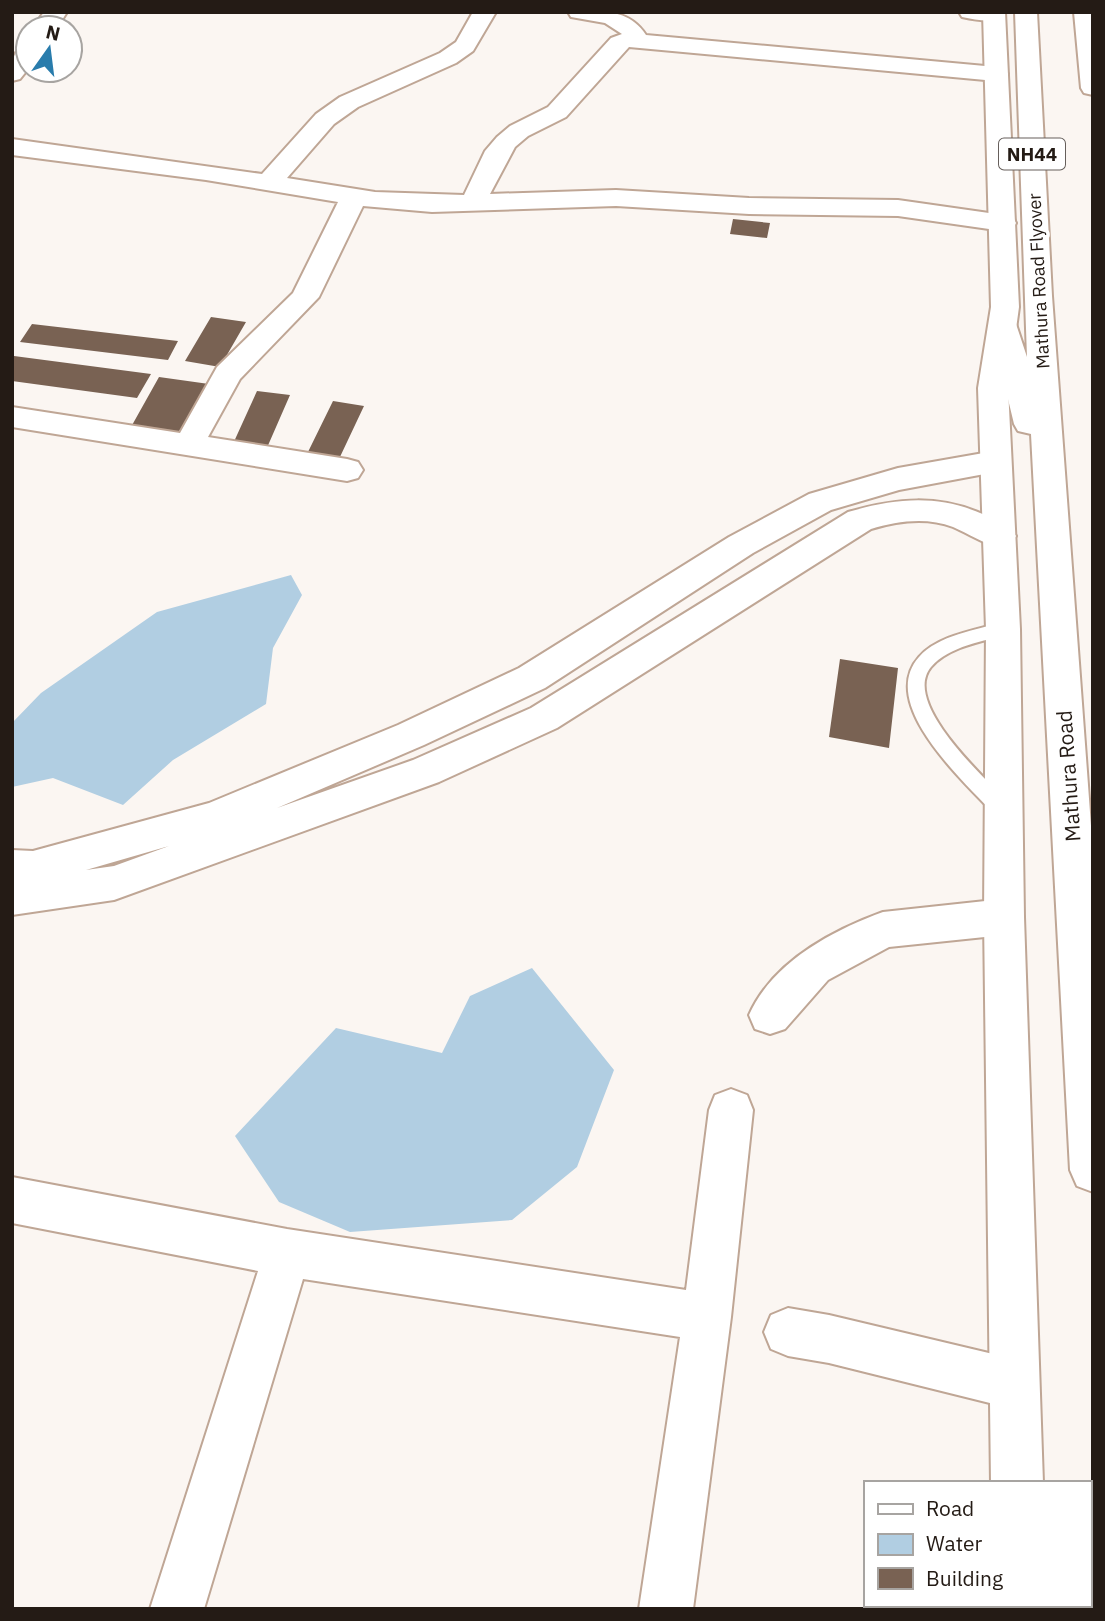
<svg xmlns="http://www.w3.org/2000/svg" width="1105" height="1621" font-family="'IBM Plex Sans',sans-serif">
	<rect width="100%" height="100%" fill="#fbf6f2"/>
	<path fill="#b1cee2" d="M291,575L302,595L273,648L266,704L173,760L123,805L53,778L12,787V723L41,693L157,612Z
		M532,968L614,1070L577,1167L512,1220L350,1232L279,1202L235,1136L336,1028L442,1053L470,996Z"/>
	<path fill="#796253" d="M733,219L770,223L767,238L730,234Z
		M211,317L246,322L220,367L185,361Z
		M32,324L178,341L168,360L20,342Z
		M14,356L151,374L137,398L12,381Z
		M159,377L209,384L182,434L131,427Z
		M257,391L290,395L266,450L232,446Z
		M333,401L364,406L339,459L307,454Z
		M840,659L898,668L889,748L829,737Z"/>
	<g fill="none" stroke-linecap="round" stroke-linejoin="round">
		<defs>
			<path id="lane" d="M1003,622L1009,624L1012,629L1009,634C985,641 949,646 931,667C901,703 985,778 1008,802L1011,808L1008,814L1001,816L994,814C964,781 877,704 919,657C938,635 977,630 1003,622Z"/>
			<path id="street" d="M44,12H67L57,28H33Z
				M473,12H496L473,51L456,63L358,107L334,124L287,178L375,192L464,195L485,151L497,137L510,126L548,107L611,38L622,34L605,23L571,17L568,12C598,12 627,6 646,35L996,67L1004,69L1008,74L1004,79L996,81L629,47L566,117L528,136L515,147L490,194L616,190L749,198L898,200L1003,215L1013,217L1016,223L1013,229L1003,231L898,216L749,214L616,206L432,212L363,206L319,297L240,379L208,437L347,459L358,462L363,470L358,478L347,481L12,427V407L180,433L217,367L293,293L338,202L206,180L12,155V139L262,174L316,114L340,97L440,53L456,42Z
				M959,12H1004L1005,14L1002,19C989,22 975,20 962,17Z
				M28,45V69L20,79L12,81C12,65 10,50 28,45Z
				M995,451L1006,454L1011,462L1006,470L899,490L831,510L753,553L545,688L424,745L277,808L413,760L531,708L848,512C897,498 938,494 985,515C997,520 1009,525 1016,536L1011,544L999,548C983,543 969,534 953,527C927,517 897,521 871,529L557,728L439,782L114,900L12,915V850L33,851L209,803L398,725L519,668L729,537L809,494L898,468ZM169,846L114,866L86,870Z
				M1004,899L1018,904L1024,917L1018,930L1004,935L889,947L828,980L785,1029L770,1034L755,1029L749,1015C772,963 831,931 883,912Z
				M731,1089L747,1095L753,1110L731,1317L693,1609H639L680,1337L303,1279L204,1609H150L258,1271L12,1223V1177L287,1229L686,1290L709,1110L715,1095Z
				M788,1308L829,1315L1014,1359L1032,1366L1039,1384L1032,1402L1014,1409L829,1363L788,1356L771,1349L764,1332L771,1315Z"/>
			<path id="secondary" d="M983,12H1005L1019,307L1008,388L1020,629L1024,917L1043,1483H991L984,917L986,629L978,388L991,307Z
				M992,1605H1046L1047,1609H993Z"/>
			<path id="highway" d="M1015,12H1037L1052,296L1093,853V1192L1077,1186L1070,1170L1031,434L1018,431L1014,424L990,324L994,318L1004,315L1014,318L1027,357Z
				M1074,12H1093V95L1084,93L1081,88Z"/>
		</defs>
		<use href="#lane" stroke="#bfa695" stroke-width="4"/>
		<use href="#street" stroke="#bfa695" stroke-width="4"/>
		<use href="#secondary" stroke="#bfa695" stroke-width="4"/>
		<use href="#highway" stroke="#bfa695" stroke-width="4"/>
		<use href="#lane" fill="#fff" fill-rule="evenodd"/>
		<use href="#street" fill="#fff" fill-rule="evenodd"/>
		<use href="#secondary" fill="#fff" fill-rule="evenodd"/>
		<use href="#highway" fill="#fff" fill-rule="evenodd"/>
	</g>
	<g text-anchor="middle" stroke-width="7" stroke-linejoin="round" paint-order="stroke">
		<g font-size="18" fill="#241b15" stroke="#fff">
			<text transform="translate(1039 281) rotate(-93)" y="6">Mathura Road Flyover</text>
		</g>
		<rect fill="#fff" stroke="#665f5b" stroke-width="2" x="999" y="138.5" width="66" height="31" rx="5"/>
		<g font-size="19" font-weight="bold" fill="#241b15">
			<text x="1032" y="161">NH44</text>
		</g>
		<g font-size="21" fill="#241b15" stroke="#fff">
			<text transform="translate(1069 776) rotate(-94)" y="7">Mathura Road</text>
		</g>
	</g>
	<rect width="1105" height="1621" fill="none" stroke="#241b15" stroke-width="28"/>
	<rect x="864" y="1481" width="228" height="126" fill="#ffffff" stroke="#a7a4a1" stroke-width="2"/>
	<rect x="878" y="1504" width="35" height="10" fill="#ffffff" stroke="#a7a4a1" stroke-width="2"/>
	<text x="926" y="1516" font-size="21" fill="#241b15">Road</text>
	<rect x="878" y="1534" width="35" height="21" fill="#b1cee2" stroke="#a7a4a1" stroke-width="2"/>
	<text x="926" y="1551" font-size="21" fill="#241b15">Water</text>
	<rect x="878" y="1568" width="35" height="21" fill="#796253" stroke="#a7a4a1" stroke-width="2"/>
	<text x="926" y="1586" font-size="21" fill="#241b15">Building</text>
	<g transform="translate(49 49) rotate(14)"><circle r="33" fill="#ffffff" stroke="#a7a4a1" stroke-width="2"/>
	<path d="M0-5L12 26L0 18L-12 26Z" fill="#297cac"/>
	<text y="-10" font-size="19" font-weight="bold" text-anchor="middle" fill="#241b15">N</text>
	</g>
</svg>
